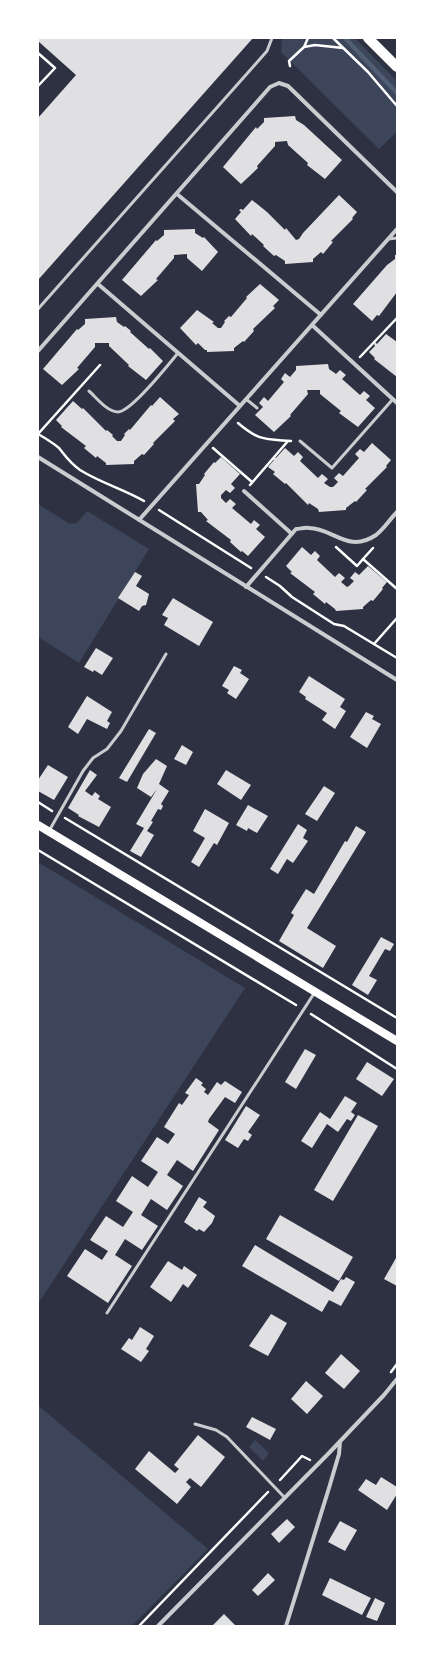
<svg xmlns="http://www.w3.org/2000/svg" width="435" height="1664" font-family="'Public Sans',sans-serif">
	<rect width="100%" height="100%" fill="#2d3142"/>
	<path fill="#3c4559" d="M282,38H355L397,81V132L379,149L281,52Z
		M38,504L70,524L77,523L87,511L149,549L79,663L38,637Z
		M38,862L245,988L38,1304Z
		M38,1405L208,1549L132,1626H38Z
		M255,1440L269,1453L263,1461L249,1447Z"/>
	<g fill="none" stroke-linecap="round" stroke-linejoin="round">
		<path stroke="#4f5d75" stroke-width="4.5" d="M345,38L397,93"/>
	</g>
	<path fill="#e0e0e3" d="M38,38H253L38,280V118L76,75L38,41Z
		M295,116L296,120L304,125L342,160L325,179L307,165L308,163L288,145L287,141L275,142V146L257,166L258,168L241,184L223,167L256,127L257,129L264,122V118Z
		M339,195L357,212L352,218L353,219L331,241L333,242L323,254L321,252L313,259V262L285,264V261L276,255L274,256L263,246L264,245L252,234L251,236L235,219L241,212L239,210L241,209L243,210L252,200L267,212L285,230L286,228L296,240L299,239L303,233Z
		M195,229V233L203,238L204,237L218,252L202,271L187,258V254L174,255V258L156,279L158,280L141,296L122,280L156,240L157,241L164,235V230Z
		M395,255H397V292L379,316L377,315L372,321L353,304L387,265L395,259Z
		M260,284L279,300L273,306L275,308L253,329L254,331L244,342L243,341L234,348V351L207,352V350H205L198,343L196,345L180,328L197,310L214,322L212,323L218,328H221L225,322L224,321L229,316L231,317L247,298L246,297Z
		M116,317L117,322L124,327L125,326L131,331L130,332L149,349L150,348L163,361L146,380L128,366L129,365L109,346V343H95V347L77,368L79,369L62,385L43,369L77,329L78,330L85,324V319Z
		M386,334L397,342V377L374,359L375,358L369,352L375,346L374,344L375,342L377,344Z
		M328,364L329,369L336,374L340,370L346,375L342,379L360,395L364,391L370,396L366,400L375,408L358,427L339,413L341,411L320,394V390H307L308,394L290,415L291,416L274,432L255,415L263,407L259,403L264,397L268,401L284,382L281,379L285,373L290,377L296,370V366Z
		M160,397L179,414L173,419L175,421L153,443L154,444L144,455L142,454L134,461V464L106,465V463L97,456L96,458L84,448L86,446L61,427L62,426L56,420L73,401L82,409L83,408L106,431L107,430L113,435L112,436L117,441H121L125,435L124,434L129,429L130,430L151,405L152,406Z
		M372,443L391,460L386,466L387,467L365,489L367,490L356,502L355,501L346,508V510L319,512L318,509L309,503L308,505L286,483L285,484L273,474L275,472L268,467L274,460L272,459L274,457L276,458L285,448L294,456L298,452L303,457L300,461L318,478L322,474L328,479L324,483L330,487H333L338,482L334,478L339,473L343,476L359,458L355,454L360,449L364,452Z
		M221,457L240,474L231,484L235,488L230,493L226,490L221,495V498L226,503L230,499L236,504L232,508L251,524L254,520L260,525L256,529L265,537L248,556L242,551L241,552L230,542L231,540L206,521L208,520L201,512H198L196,484H199L205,475L204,474L214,462L215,463Z
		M302,547L311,555L315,551L320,556L317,560L335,577L339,573L345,578L341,582L347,587L349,586L354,581L350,578L355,572L359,575L368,566L387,582L382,588L383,589L373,601L371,600L363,607V609L336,611L335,609L326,602L325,604L313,594L315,592L290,573L292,572L286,566Z
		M135,572L142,576L136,586L149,594L146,605L142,606L139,611L118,598Z
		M173,598L213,622L199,646L164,625L168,618L162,615Z
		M96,648L113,658L102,675L94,670L93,672L84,667Z
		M234,666L242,670L240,673L249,679L236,699L227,693L229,690L222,686Z
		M309,676L345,699L340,707L346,711L335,729L322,720L327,713L305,699L306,697L299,692Z
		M87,696L112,712L107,721L110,723L107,729L87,719L78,734L68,727Z
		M366,712L374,716L372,719L381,724L367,748L350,737Z
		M149,729L156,733L127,782L119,778Z
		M182,745L193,752L186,765L174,759Z
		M156,759L167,766L159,784L169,791L161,804L163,806L161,810L158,809L151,821L153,822L147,831L154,835L141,857L130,851L144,828L136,824L157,789L151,797L137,788L143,774Z
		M48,765L68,777L54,800L38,791V780Z
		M90,770L97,775L85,791L92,796L95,792L100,796L98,799L111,807L99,827L78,816L79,815L68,808Z
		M226,770L251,785L241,800L217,784Z
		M324,786L335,793L317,821L305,814Z
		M248,805L268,816L257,833L248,828L247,831L236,825Z
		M205,809L229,823L217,845L214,843L199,867L191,862L205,838L193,831Z
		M298,824L307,830L303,838L308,841L293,863L287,859L278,874L270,869Z
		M356,826L366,832L307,928L336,946L323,968L279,941L294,915L291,913L306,889L314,894L345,841L347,842Z
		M381,937L394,944L390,951L385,949L369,976L377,980L368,995L352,985Z
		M305,1049L316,1055L296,1089L285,1082Z
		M367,1062L394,1079L382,1096L356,1079Z
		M196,1078L203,1083L201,1085L206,1089L204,1092L208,1095L217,1082L221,1085L225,1081L242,1092L235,1103L225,1097L209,1119L208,1122L219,1130L193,1171L177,1160L167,1175L183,1186L167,1210L151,1199L141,1215L158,1226L142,1250L125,1239L115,1255L132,1266L108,1303L67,1276L85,1249L102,1260L108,1251L90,1240L106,1216L123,1227L133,1212L116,1201L132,1176L148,1187L158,1172L141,1161L157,1137L168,1144L175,1134L164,1127L179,1103L182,1105L189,1095L185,1093Z
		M345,1096L357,1103L351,1112L355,1115L351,1121L347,1119L338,1132L327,1124L312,1148L301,1141L320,1112L330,1119Z
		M246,1106L260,1115L248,1132L252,1135L248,1141L244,1139L238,1148L225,1140Z
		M358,1115L378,1126L333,1201L314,1190Z
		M199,1197L207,1202L203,1207L215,1216L212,1223L204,1232L199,1229L197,1231L184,1222Z
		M280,1215L353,1257L339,1281L266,1239Z
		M255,1245L333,1292L341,1279L344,1280L346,1277L355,1282L341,1306L329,1300L322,1312L242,1266Z
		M396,1258L397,1259V1286L384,1279Z
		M168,1261L182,1270L184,1266L197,1275L188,1288L183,1284L171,1302L150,1287Z
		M271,1314L287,1323L268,1356L249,1346Z
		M140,1327L154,1336L146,1349L149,1351L141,1362L121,1349L129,1338L132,1340Z
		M341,1354L360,1371L344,1389L325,1373Z
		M306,1381L323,1396L307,1414L291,1399Z
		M252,1417L276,1429L270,1440L246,1427Z
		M198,1435L225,1457L201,1487L190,1478L186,1482L191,1487L177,1504L135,1469L149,1451L175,1473L179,1469L174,1465Z
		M381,1477L397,1487V1494L387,1510L358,1490L366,1479L376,1485Z
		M287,1519L295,1527L279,1543L271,1534Z
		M340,1521L357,1530L345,1551L328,1542Z
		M268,1573L275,1580L258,1596L252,1590Z
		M330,1578L371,1598L362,1615L322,1595Z
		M375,1598L385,1603L377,1621L366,1617Z
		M224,1614L236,1626H212Z"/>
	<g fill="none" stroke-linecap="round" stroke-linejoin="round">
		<path stroke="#fff" stroke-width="2.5" d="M333,38L368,72L397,106
			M304,47L315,45L343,48
			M38,53L55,68L38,86
			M290,66L289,61L304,47L308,38
			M360,357L397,318
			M238,423C259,441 265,439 291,441
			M38,434C45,438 53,443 59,448C67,458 69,462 80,470C101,483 123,489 144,501
			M38,434L100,365
			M213,448L252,482
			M250,485L288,441
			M159,510L251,568
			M336,547L357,566L363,559
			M373,548L363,559L397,589
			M266,577L280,586L292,597L334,624L344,626L397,658
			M374,644L397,618
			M38,802L52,811
			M65,818L397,1018
			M38,850L296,1005
			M311,1014L397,1069
			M391,1372L397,1364
			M280,1480L302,1456L310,1460
			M139,1626L268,1492"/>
		<path stroke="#caccd0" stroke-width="3" d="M388,239L397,238
			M38,309L267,51L272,38
			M89,391C96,397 107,412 118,412C131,412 168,365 178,353
			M246,399L257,408
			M300,441L332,468L393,399
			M49,831L83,771L93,758L107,749L121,731L166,654
			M107,1313L315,992
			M195,1424L216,1430L227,1437L285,1498"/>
		<path stroke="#caccd0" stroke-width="4" d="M177,194L321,315
			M98,284L240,406
			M312,325L397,403
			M38,351L270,87L279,83L288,86L397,192
			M38,457L397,680
			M244,491L292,534
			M139,520L397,229
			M246,587L296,529C300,529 305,527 309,528C333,528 348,554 376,535C384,529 390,519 397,512
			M158,1626L329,1453L384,1395L397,1379
			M286,1626L329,1488L339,1454L340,1442"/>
		<path stroke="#fff" stroke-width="8" d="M38,825L397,1041"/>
		<path stroke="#fff" stroke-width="10" d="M368,38L397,67"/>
	</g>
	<rect width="435" height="1664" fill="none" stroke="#ffffff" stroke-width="78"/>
</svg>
